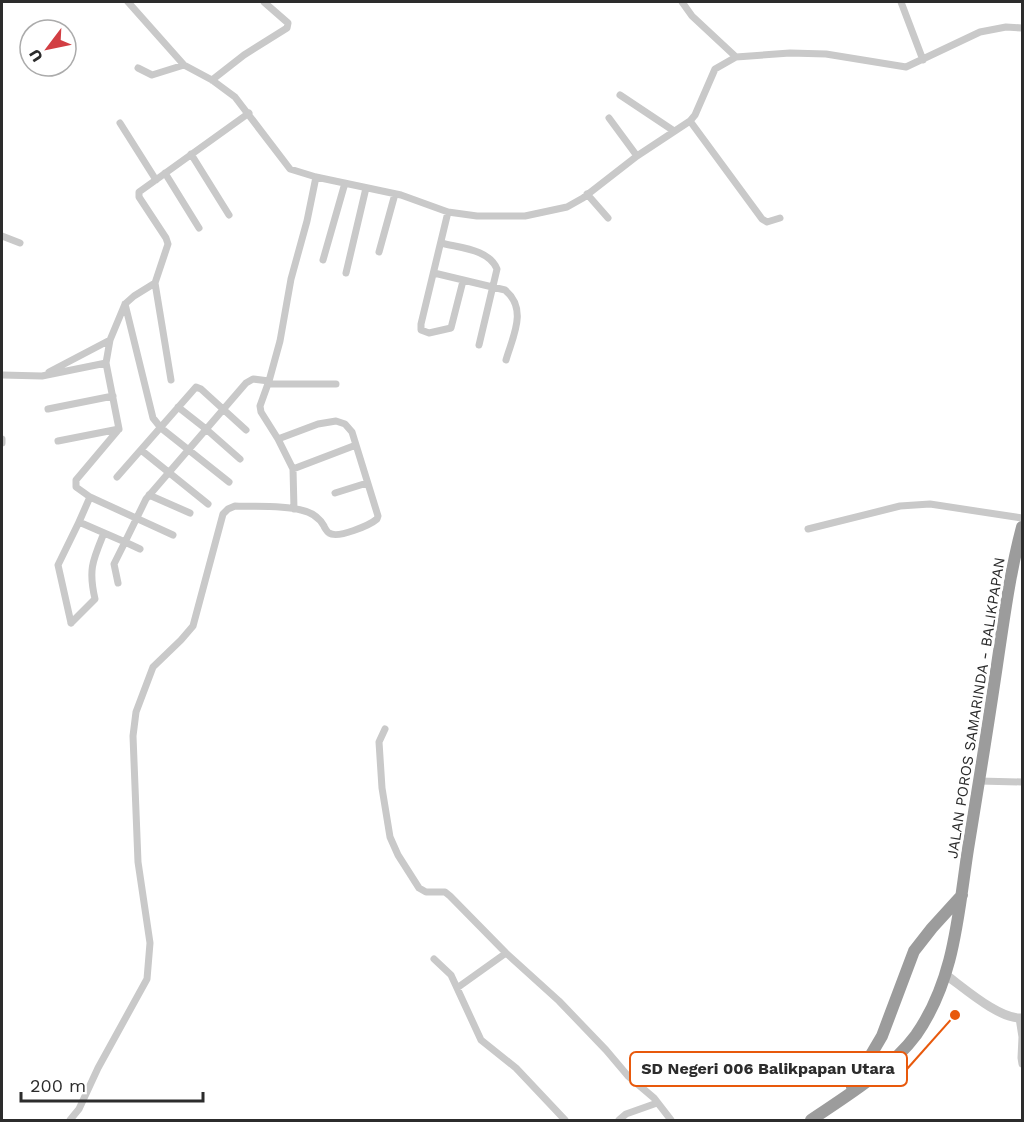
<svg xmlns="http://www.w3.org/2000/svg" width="1024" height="1122" font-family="'Work Sans',sans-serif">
	<rect width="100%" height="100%" fill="#fff"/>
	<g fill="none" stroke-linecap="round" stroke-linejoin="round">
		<path stroke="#c9c9c9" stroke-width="7" d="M128,2L184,65L212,80L235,97L290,169L316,177L401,195L448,212L477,216H525L567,207L583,198L637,156L690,121L695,115L715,69L736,57L790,53L826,54L906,67L980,32L1006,27L1022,28
			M682,2L692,16L736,57
			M901,2L923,60
			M138,68L152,75L184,65
			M212,80L244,55L287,28L288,23L264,2
			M620,95L674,131
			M609,118L637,156
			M690,121L762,219L767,222L780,218
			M120,123L156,180
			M191,154L229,215
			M165,173L199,228
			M587,194L608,218
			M448,212L421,324V330L429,333L451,328L463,281
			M2,236L20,243
			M441,243C460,248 489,249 497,269L479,345
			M379,252L395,194
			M323,260L345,183
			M346,273L366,188
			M434,273L505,290C528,309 513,336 506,360
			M155,283L171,380
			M125,304L153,418L161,428L229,482
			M49,372L110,340
			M2,375L42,376L106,363
			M268,384H336
			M178,407L206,429L240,459
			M48,409L113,396
			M2,439V443
			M58,441L119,429
			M141,450L208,504
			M293,469L356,445
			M117,477L196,387L201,389L246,430
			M335,493L367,483
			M149,495L190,513
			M90,497L76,487V480L119,429L106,363L110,340L125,304L134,296L155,283L168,244L166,238L139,197V192L249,113
			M294,509L293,469L278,439L261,412L260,406L269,381L280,341L291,279L307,221L316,177
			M79,522L90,497L173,535
			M808,529L900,506L930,504L1022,518
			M118,583L114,564L125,542L140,549
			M71,623L58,565L79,522L125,542L146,499L246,383L253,379L269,381
			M71,623L95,599C88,569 93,560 104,533
			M385,729L379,742L382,788L390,837L398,855L419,888L426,892H445L450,896L506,953L559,1001L606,1050L628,1076L654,1098L671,1120
			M979,781L1022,782
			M434,959L451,975L481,1040L516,1068L565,1120
			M457,988L506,953
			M1019,1018L1022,1037L1021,1058L1022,1064
			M70,1120L79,1109L98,1068L147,979L150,943L138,862L133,736L136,712L153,667L181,640L193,626L223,514L228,509L235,506C257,507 280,505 301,510C311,512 319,517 324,526C324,527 328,533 329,533C338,539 370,525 377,519L378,516L352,432L345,424L336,421L318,424L278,439
			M619,1120L626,1114L657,1103"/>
		<path stroke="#c9c9c9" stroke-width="9" d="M946,975C964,988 1000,1020 1022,1018"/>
		<path stroke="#9c9c9c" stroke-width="12" d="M852,1087L882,1036L914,951L932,928L962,895
			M811,1120C845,1097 891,1069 916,1035C955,979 958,914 968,849C978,788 988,726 997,665C1004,618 1010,572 1022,527"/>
	</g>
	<g text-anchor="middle" stroke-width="6" stroke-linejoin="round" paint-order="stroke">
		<g font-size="15" fill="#2c2c2c" stroke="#fff">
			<text transform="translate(976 708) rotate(-81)" y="5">JALAN POROS SAMARINDA - BALIKPAPAN</text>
		</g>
	</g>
	<path fill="none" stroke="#e8590c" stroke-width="2" d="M955 1015L907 1069"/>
	<circle fill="#e8590c" stroke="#fff" stroke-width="2" cx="955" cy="1015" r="6"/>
	<rect fill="#fff" stroke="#e8590c" stroke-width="2" x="630" y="1052" width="277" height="34" rx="6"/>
	<g font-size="16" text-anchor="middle" font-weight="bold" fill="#2c2c2c">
		<text x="768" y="1074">SD Negeri 006 Balikpapan Utara</text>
	</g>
	<rect width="1024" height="1122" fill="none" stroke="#2c2c2c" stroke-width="6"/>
	<g transform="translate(48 48) rotate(238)"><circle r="28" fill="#ffffff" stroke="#ababab" stroke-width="1.5"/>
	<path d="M0-4.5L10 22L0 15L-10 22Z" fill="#d23e43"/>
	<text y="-9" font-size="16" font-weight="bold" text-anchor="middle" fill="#2c2c2c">U</text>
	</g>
	<path d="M21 1092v9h182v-9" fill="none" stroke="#2c2c2c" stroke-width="3"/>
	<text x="30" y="1092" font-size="18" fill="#2c2c2c" stroke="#ffffff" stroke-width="4.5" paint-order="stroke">200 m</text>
</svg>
